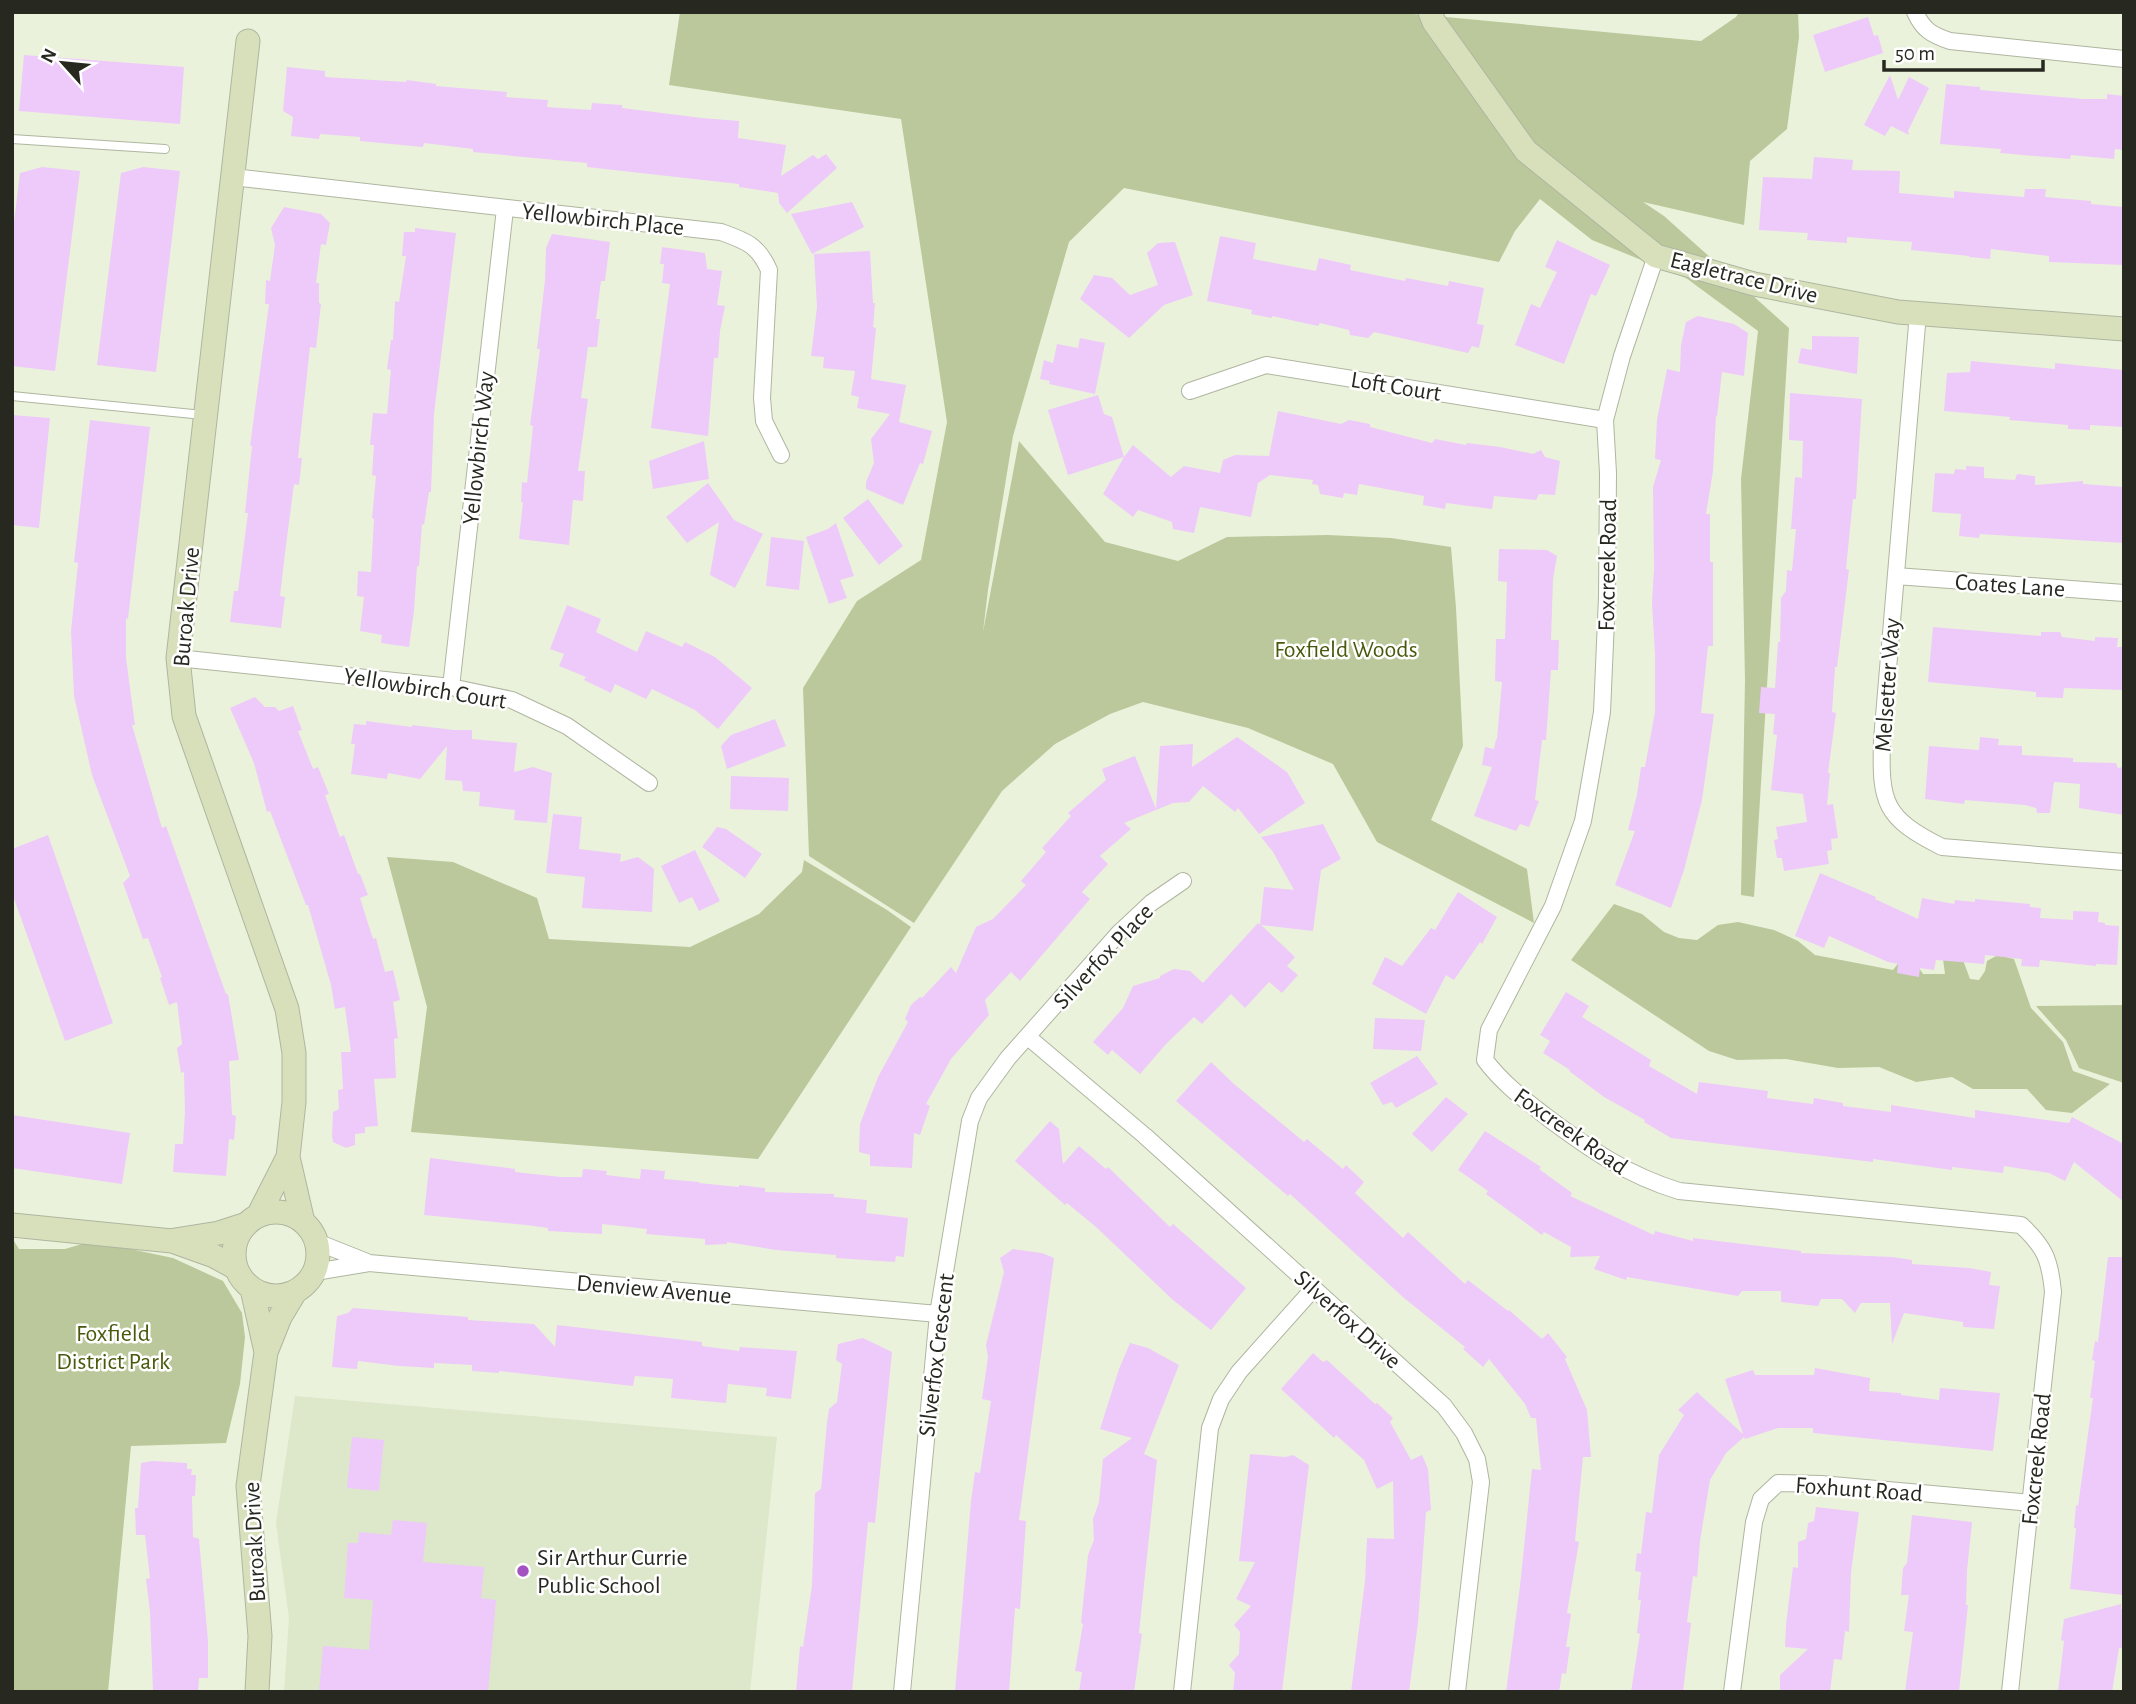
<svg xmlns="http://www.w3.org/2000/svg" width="2136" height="1704" font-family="'Alegreya Sans',sans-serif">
	<rect width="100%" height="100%" fill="#ebf2db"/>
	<path fill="#dde7ca" d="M295,1396L777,1437L750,1692H284L289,1618L276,1523Z"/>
	<path fill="#bac89b" d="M680,12H1392L1701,41L1736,17L1739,12H1798L1799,37L1787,129L1750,161L1744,225L1643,202L1664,216L1789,328L1754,897L1741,895L1745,680L1741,479L1758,331L1686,278L1592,240L1540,199L1515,231L1499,262L1124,188L1069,242L1013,436L988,590L983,632L1019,441L1105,542L1178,561L1227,537L1328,535L1391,538L1451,547L1456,608L1463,746L1431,820L1527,869L1534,923L1377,842L1333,764L1248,728L1143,702L1110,714L1055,744L1002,791L914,923L809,856L803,688L857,601L921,560L947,422L901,119L669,85Z
		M387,857L453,862L537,898L549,939L690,947L759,914L802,872L804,860L887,910L911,927L758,1159L411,1132L427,1007Z
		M1614,904L1642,914L1664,932L1679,938L1697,940L1718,925L1738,922L1774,930L1798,941L1815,955L1893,970L1900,961L1915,962L1923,974H1945L1943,959L1963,960L1970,979L1979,980L1985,971L1987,961L1998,955L2014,959L2031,1008L2063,1042L2073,1071L2110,1084L2072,1113L2046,1110L2027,1089H1973L1952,1077L1916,1082L1879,1067L1838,1068L1786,1059L1737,1060L1709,1051L1571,960Z
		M2124,1005V1083L2079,1068L2066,1040L2036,1006Z
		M12,1238L19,1249H65L92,1241L173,1258L223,1281L242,1313L245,1337L240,1384L226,1443L131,1446L108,1692H12Z"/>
	<path fill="#edcafa" d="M1868,17L1874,36L1878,35L1883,53L1825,72L1813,35Z
		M24,55L184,67L180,124L19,111Z
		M287,67L325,71V77L406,82L407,80L436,84V86L507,92L506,97L548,100L547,107L591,110L592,103L622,105V108L702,118L739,121L738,138L786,145L781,176L813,155L818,159L826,154L837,168L787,213L779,203L778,193L739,187V184L587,167V163L473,152V149L424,143L423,147L360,141V137L320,134L319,139L291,136L293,117L283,111Z
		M1890,75L1898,100L1909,77L1929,88L1908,131L1909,135L1891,126L1885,136L1864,125Z
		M1946,84L1980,87V90L2084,99H2107V94L2124,96V150L2115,149L2114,159L2071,155L2070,159L2000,153L2001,149L1940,144Z
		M1814,157L1853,160L1852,170L1900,171L1899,193L1954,198V191L2024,197L2025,189H2046L2045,197L2091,201V204L2124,207V265L2049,262V256L1991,249L1990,259L1969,257V256L1911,250L1912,242L1847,237V243L1807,240L1808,233L1759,230L1763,177L1812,179Z
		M42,167L80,171L55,371L12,366V238L20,173Z
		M143,167L180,171L156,372L97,365L121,173Z
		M852,202L864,227L812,254L791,214Z
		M284,207L321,214L330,223L326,245L321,244L316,283H319V303L321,304L316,348L310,347L298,458H302L299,485L294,484L285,553L280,596L285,597L281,628L230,622L234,591H238L248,513H245L252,446H250L269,304H265L266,280L270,281L275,245L271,228Z
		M415,228L456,233L434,414L431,492H429L424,525L422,524L419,566H417L414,611L409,647L381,643L382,635L360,631L364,597L357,596L358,571L371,572L374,519L372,518L376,476L372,475L374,445H370L373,413L387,414L391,370L387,369L391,340H393L395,301L399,302L406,256H402L404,232H415Z
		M552,234L610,242L605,281H601L596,319H600L597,347H588L581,398L588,399L578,471H585L583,501L573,500L569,545L519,539L523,502H521L522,482L527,483L533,426L530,425L540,349H537L545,280L546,248Z
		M1220,236L1256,243L1253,259L1316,271L1319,258L1351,265L1350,270L1405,281L1406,278L1448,286L1449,281L1484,288L1477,324L1484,325L1479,348L1472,346L1468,353L1374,332L1368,338L1350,335L1349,330L1320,323L1318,326L1272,316V318L1251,314L1252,310L1207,301Z
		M1557,240L1610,265L1596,296L1591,294L1564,364L1515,345L1531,304L1540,308L1557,272L1545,267Z
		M1175,242L1193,295L1164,305L1129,338L1080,299L1094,275L1112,278L1130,295L1158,285L1147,253L1158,243Z
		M662,247L705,253L707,269L722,271L717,305L725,306L720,331L718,358H714L708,436L651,428L670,284L662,283L664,264H660Z
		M870,251L873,303H875L873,327L876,328L871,379L906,385L899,422L932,431L923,464L920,463L903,505L866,489V482L874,463L871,439L890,414L857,408L859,397L851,395L855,371L823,368L824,357L811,356L817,307L814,254Z
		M1698,316L1734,324L1748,333L1744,376L1722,372L1717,416H1716L1713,471L1706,514H1710V562H1713V646H1708L1701,713L1714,714L1702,800L1684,870L1671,908L1615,885L1635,831L1628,830L1637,795L1641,767H1645L1655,712V655L1652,603L1654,569L1653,487L1661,460L1655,459L1657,420L1667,369L1680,372L1681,345L1686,322Z
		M1812,336L1859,337L1857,374L1798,363L1801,348L1812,350Z
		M1080,338L1105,343L1095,394L1049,384L1050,381L1040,379L1044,360L1053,363L1057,344L1078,348Z
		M1971,361L2055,369V363L2124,370V427L2090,425V430L2068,429V425L2009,420L2010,417L1944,411L1947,373L1970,372Z
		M1790,393L1862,399L1856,499H1853L1846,569L1849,570L1837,667H1835L1832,712L1836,713L1828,773H1830L1827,805L1833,804L1838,838L1831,839L1832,850L1827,851L1829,864L1784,871L1782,858H1777L1774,840L1778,839L1776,827L1807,822L1803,794L1771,790L1777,735L1773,734L1775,714L1759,713L1761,687L1775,688L1778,642H1780L1781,598L1786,591L1787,570L1792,571L1796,529H1791L1795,477L1802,478L1803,441L1789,440Z
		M1098,395L1104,414L1112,417L1124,457L1133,445L1171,477L1184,466L1220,473L1223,460L1235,455L1269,456L1278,411L1341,424L1349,420L1370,424V427L1432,443L1435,439L1466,445L1467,443L1500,447L1533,454L1541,450L1545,457L1560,461L1555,495L1539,494L1536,500L1494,496L1492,509L1446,503L1445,509L1423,505L1424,496L1359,484L1357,495L1344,493L1343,498L1320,494L1318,485L1312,484L1313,480L1270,475L1258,483L1251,517L1200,507L1194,533L1173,529L1172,522L1138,510L1133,517L1103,494L1124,457L1068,475L1048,410Z
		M12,415L50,418L39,528L12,525Z
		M90,420L150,427L128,619L126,618V658L135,725H132L162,828L166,826L226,994H228L239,1060L229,1061L232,1115L236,1116L234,1140L229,1139L226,1176L173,1172L175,1144H183L185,1112L184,1072L181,1073L177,1048L182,1044L177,1002L169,1005L160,978L162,977L148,938L143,939L123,883L130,876L92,775L74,696L71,631L78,563L74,562Z
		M704,441L709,479L653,489L649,461Z
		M1966,466L1984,467V478L2015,480L2017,474L2035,476V485L2083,481V484L2124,487V543L1980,534L1979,538L1959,536L1961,514L1932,512L1935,473L1954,474L1955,469L1966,470Z
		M708,483L734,520L763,534L735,588L710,575L719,522L687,543L666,517Z
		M868,499L903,546L879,565L843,518Z
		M836,523L854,576L840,580L847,598L829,604L806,537L828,529Z
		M771,537L804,541L799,590L766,586Z
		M1499,549L1547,550L1557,556L1553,579L1551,640H1559L1558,670H1551L1546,740H1542L1535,800L1539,801L1529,827L1520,824L1516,831L1474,816L1492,767L1482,765L1485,747L1494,749L1496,739H1497L1502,682L1495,681L1496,639H1505L1507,582L1498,581Z
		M567,605L601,619L596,632L637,652L646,631L682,647L685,642L715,657L752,688L718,729L695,710L652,689L646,699L615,684L611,693L584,680L586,677L559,666L564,654L550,649Z
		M1933,627L2041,636V632H2060L2062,637L2095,641V637L2118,638L2117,647H2124V690L2064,688L2063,698L2036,697V692L1928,682Z
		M255,697L265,707H275L279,711L293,706L302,730L298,731L313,769L318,767L329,794L325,795L340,837L344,835L358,874H360L368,895L360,898L373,939L376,938L385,972L393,970L400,1000L393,1002L398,1038L394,1039L396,1078L374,1079L378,1126L365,1127V1133L355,1134V1145L346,1148L333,1142L332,1136L333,1112L339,1109L338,1090L343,1089L341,1052H351L345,1007L335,1009L331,985L308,905H306L270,811L267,812L254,763L230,708Z
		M775,719L786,746L727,769L721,746L731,735Z
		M366,721L412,727V725L454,730H472V739L517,743L514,772L533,767L552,773L547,823L514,820L515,810L479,806L480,792L463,791L462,781L445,780L447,746L420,779L388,773L387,779L351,774L355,744H351L354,724L366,725Z
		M1237,737L1287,772L1305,803L1259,834L1238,808L1235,812L1203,786L1189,802L1173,803L1124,823L1131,829L1100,856L1108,864L1082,892L1090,899L1020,981L1011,972L985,1000L989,1015L951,1059L926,1104L930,1106L920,1135L914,1133L912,1168L870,1166V1155L859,1152L860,1124L878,1077L908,1022L905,1019L911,1005L920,997L922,998L951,967L956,973L976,927L993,919L1026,885L1021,881L1046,852L1042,848L1071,816L1068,813L1106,780L1102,769L1135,756L1156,809L1160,746L1193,744L1192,767Z
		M1980,737L1999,739L1998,745L2022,746V755L2073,758V762L2116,763L2118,768L2124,767V815L2079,808L2080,784L2054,782L2050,813H2037L2036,808L2025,805L1965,800L1964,804L1925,799L1929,746L1979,750Z
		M731,776L789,778L788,811L730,809Z
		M553,814L582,817L579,849L621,854L620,862L638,857L654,869L652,912L582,908L585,877L546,873Z
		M1323,824L1341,859L1321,870L1313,931L1261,925L1295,957L1287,966L1298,975L1282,993L1269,982L1245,1008L1231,994L1202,1024L1194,1017L1166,1044L1140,1074L1112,1050L1108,1055L1093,1042L1123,1008L1133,986L1160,978V976L1174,969L1190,971L1203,983L1258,923L1260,925L1264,887L1294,890L1273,852L1261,837Z
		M717,827L726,829L762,854L745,878L702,847Z
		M48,835L113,1023L65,1041L12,893V849Z
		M695,850L720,901L699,911L692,897L679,903L661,866Z
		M1820,873L1876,897L1875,899L1918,919L1922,898L1954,904L1955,900L1975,902V899L2030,904V907L2041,908L2040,918L2073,920V911L2099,912L2098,922L2105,923V925L2119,926L2117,965L2096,964V966L2040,960L2039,967L2021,966L2022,959L1985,955L1984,964L1936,960L1934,970L1920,968L1919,977L1897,973L1898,964L1888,962L1829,936L1824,948L1795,936Z
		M1458,892L1497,917L1482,944L1480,942L1454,980L1446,975L1426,1014L1372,984L1385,957L1402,966L1431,928L1435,930Z
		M1566,992L1589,1006L1582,1017L1651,1060L1649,1066L1697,1094L1699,1082L1768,1091L1767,1098L1813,1104L1814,1098L1843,1103V1106L1891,1112V1105L1975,1118V1110L2069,1123L2072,1117L2124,1144V1202L2074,1162L2065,1181L2049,1173L2004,1166L2003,1173L1952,1167V1170L1873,1159V1162L1671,1138L1644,1122L1645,1120L1604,1097L1569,1071L1570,1070L1543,1053L1550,1041L1540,1035Z
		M1375,1018L1425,1020L1421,1051L1373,1049Z
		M1417,1056L1438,1084L1396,1108L1392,1102L1383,1105L1370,1083Z
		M1211,1062L1234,1084L1304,1142L1307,1139L1343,1169L1346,1165L1364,1182L1355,1193L1403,1238L1408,1232L1465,1284L1468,1280L1508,1311L1509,1310L1542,1339L1548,1333L1567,1357L1565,1359L1587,1410L1591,1457H1583L1575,1541L1579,1542L1567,1613L1571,1614L1566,1647H1570L1566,1674L1562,1673L1559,1692H1506L1520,1586L1532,1469L1541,1470L1536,1418H1531L1525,1404L1489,1359L1483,1367L1463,1349L1465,1347L1404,1298L1290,1194L1288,1196L1176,1101Z
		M1446,1097L1468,1114L1432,1152L1412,1134Z
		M12,1115L130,1133L122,1184L12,1168Z
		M1050,1121L1059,1129L1063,1164L1079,1146L1106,1169L1108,1167L1170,1227L1173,1224L1246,1288L1211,1330L1173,1300L1096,1227L1067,1203L1065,1205L1015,1161Z
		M1485,1131L1541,1167L1539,1169L1572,1193L1570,1196L1654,1235L1655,1231L1693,1241V1238L1801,1251V1253L1892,1257L1912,1260V1264L1969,1268L1991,1272L1989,1285L2000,1286L1994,1329L1963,1327V1322L1904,1313L1892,1344L1890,1303H1861L1855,1313L1842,1299H1821L1818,1306L1781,1302V1291H1742L1738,1296L1627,1277L1626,1280L1594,1269L1600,1256L1570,1257L1571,1247L1544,1232L1542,1235L1486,1194L1488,1191L1458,1170Z
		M430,1158L515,1169V1172L561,1177H582L583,1169L607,1171L606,1175L640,1179L641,1169L665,1171L664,1179L699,1182V1183L739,1187V1185L765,1188V1192L834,1194V1197L867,1200L866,1213L908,1218L904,1257L896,1256L895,1262L836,1258V1255L776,1250L727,1242V1244L705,1245V1239L646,1234L647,1229L602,1224V1234L548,1231V1228L526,1225L424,1215Z
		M1013,1249L1042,1253L1054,1258L1019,1520L1026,1521L1020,1609L1015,1608L1009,1692H955L971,1501L975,1472L980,1473L991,1401L982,1399L988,1357L986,1345L1004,1272L1000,1258Z
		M2108,1257H2124L2123,1595L2070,1589L2076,1528H2074L2076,1505L2078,1506L2093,1398H2090L2095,1361L2092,1360L2095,1341L2098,1342Z
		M353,1308L468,1317V1320L534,1324L555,1347L557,1325L702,1342V1346L739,1351L740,1347L797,1351L791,1399L766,1396L767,1388L728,1384L726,1403L671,1398L673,1379L635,1376L633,1386L499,1371V1373L472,1371V1365L434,1363V1368L399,1366L358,1361L357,1369L332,1367L337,1316L348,1313Z
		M863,1338L892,1352L875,1523L868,1522L852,1692H796L800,1646L803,1647L812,1585L815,1493L821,1489L827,1423L829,1409L837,1402L842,1364L836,1360L838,1344Z
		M1130,1343L1148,1348L1179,1365L1144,1454L1157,1460L1139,1633L1142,1634L1134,1692H1079L1082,1672L1075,1671L1083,1624L1081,1623L1088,1555L1094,1540L1093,1519L1099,1502L1103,1459L1132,1438L1100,1429L1119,1369Z
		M1313,1353L1323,1362L1327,1360L1375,1404L1377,1403L1393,1418L1390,1422L1411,1460L1422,1455L1428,1469L1431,1510L1426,1512L1418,1623L1409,1692H1351L1365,1581L1367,1538L1394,1539L1393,1481L1377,1489L1364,1460L1336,1435L1334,1438L1281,1389Z
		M1815,1368L1870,1378L1869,1391L1901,1393V1395L1939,1400L1940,1388L2000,1393L1993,1451L1813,1433V1428H1778L1745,1439L1744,1437L1726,1453L1710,1480L1700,1541L1697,1577L1693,1576L1687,1622L1691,1623L1683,1692H1631L1640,1634L1637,1633L1641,1600H1638L1641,1572L1635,1571L1637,1553L1641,1554L1646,1512L1652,1513L1659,1455L1684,1415L1678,1410L1697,1392L1743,1434L1725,1379L1753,1370L1755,1375H1814Z
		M352,1437L384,1440L379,1491L347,1488Z
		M1250,1454L1286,1457L1293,1455L1309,1465L1282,1692H1233L1235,1673L1229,1665L1239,1654L1240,1632L1234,1625L1251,1606L1236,1599L1255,1562L1239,1561Z
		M153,1461L187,1463V1469H192L191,1475H196L195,1496H192L193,1537L199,1539L208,1641V1678H199L198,1692H153L150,1612L146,1579L150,1578L145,1535H136L135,1508H138L141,1463Z
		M1816,1507L1859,1512L1851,1573L1849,1632L1845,1631L1842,1660L1834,1659L1830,1692H1780V1675L1808,1649L1785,1647L1786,1625L1793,1567L1798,1568V1542L1806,1539L1808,1523L1814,1521Z
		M1912,1515L1972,1522L1967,1571L1966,1605H1968L1959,1692H1905L1913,1632L1904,1631L1909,1595H1901L1903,1568L1907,1563Z
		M393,1520L427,1523L423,1562L484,1567L481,1598L496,1600L488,1692H319L323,1646L369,1650L373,1600L344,1598L348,1543H358L359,1532L391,1535Z
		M2121,1604V1609L2124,1610V1648H2119L2112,1692H2058L2064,1641L2061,1640L2064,1619Z"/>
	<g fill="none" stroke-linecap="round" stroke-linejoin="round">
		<defs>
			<path id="lane" d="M12,139L165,149
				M12,396L203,415"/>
			<path id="street" d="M1915,12C1923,30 1932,35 1950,41L2124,59
				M233,177L721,232C746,241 758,245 769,270L762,398L764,421L781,455
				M1656,256L1622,356L1605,420L1608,473L1607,597L1602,712L1583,821L1553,906L1489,1030L1485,1060C1503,1084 1525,1100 1548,1118C1591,1150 1627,1175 1679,1191L2021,1225C2045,1247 2050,1260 2053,1292L2010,1692
				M1918,313L1882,740C1880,803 1884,818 1942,847L2124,862
				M1190,391L1266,365L1605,420
				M1896,576L2124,593
				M178,658L451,687L512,700L567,726L649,783
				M451,687L505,209
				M1028,1037L1145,1136L1444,1406L1464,1433L1477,1459L1481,1482L1457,1692
				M317,1242L367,1262
				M315,1272L369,1263L938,1314
				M902,1692L938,1314L970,1121L979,1098L1008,1058L1119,933L1151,903L1183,881
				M1182,1692L1210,1428L1221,1399L1239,1372L1314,1288
				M1732,1692L1754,1522L1761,1499L1778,1483L1821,1484L2032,1503"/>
			<path id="secondary" d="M1430,12L1434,22L1526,151L1656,256L1754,284L1898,312L2124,329
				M248,41L178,658L184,716L287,1009L294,1053V1102L288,1157L303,1222
				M234 1254a42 42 0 1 1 84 0a42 42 0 1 1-84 0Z
				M258,1216L288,1157
				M12,1225L172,1241L214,1256L236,1268
				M175,1240L219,1233L247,1224
				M252,1289L266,1352
				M257,1692L260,1636L248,1486L266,1352L280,1317L295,1292"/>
		</defs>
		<use href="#lane" stroke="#aeb6a0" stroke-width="10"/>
		<use href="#street" stroke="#aeb6a0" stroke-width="18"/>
		<use href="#secondary" stroke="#aeb6a0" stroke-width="25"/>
		<use href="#lane" stroke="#fff" stroke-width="8"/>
		<use href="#street" stroke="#fff" stroke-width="16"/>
		<use href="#secondary" stroke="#d8e0bb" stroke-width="23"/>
	</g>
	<circle fill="#a552c1" stroke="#fff" stroke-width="2.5" cx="523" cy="1571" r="7"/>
	<g text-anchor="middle" stroke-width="5" stroke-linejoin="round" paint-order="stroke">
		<g font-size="24" fill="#272921" stroke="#fff">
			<text transform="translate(603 219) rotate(6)" y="8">Yellowbirch Place</text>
			<text transform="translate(1744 277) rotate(14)" y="8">Eagletrace Drive</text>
			<text transform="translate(1396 386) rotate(9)" y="8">Loft Court</text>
			<text transform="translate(478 448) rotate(-84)" y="8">Yellowbirch Way</text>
			<text transform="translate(1607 565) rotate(-89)" y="8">Foxcreek Road</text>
			<text transform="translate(2010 585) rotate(4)" y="8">Coates Lane</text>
			<text transform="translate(186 607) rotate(-85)" y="8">Buroak Drive</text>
			<text transform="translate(1887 685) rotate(-86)" y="8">Melsetter Way</text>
			<text transform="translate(425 688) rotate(9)" y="8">Yellowbirch Court</text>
			<text transform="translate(1103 956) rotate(-47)" y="8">Silverfox Place</text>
			<text transform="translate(1571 1131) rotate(35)" y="8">Foxcreek Road</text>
			<text transform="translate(654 1289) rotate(5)" y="8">Denview Avenue</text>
			<text transform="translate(1348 1319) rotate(42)" y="8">Silverfox Drive</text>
			<text transform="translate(936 1355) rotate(-83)" y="8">Silverfox Crescent</text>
			<text transform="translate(2036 1459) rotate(-84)" y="8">Foxcreek Road</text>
			<text transform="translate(1859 1489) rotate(4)" y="8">Foxhunt Road</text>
			<text transform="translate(254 1542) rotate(-93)" y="8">Buroak Drive</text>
		</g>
		<g font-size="24" fill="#49590c" stroke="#fff">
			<text x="1346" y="657">Foxfield Woods</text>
			<text x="113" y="1341">Foxfield<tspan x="113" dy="28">District Park</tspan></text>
		</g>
		<g font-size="24" fill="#272921" stroke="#fff" text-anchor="start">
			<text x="537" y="1565">Sir Arthur Currie<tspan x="537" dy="28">Public School</tspan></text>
		</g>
	</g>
	<rect width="2136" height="1704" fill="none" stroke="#272921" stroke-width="28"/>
	<g transform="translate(63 63) rotate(297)" stroke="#ffffff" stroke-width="5" paint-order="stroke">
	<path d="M0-5L12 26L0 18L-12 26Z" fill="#272921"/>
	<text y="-10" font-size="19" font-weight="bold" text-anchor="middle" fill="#272921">N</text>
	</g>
	<path d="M1884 60v10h159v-10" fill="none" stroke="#272921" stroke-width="3.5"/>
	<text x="1895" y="60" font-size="21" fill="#272921" stroke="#ffffff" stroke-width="5" paint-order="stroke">50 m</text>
</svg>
